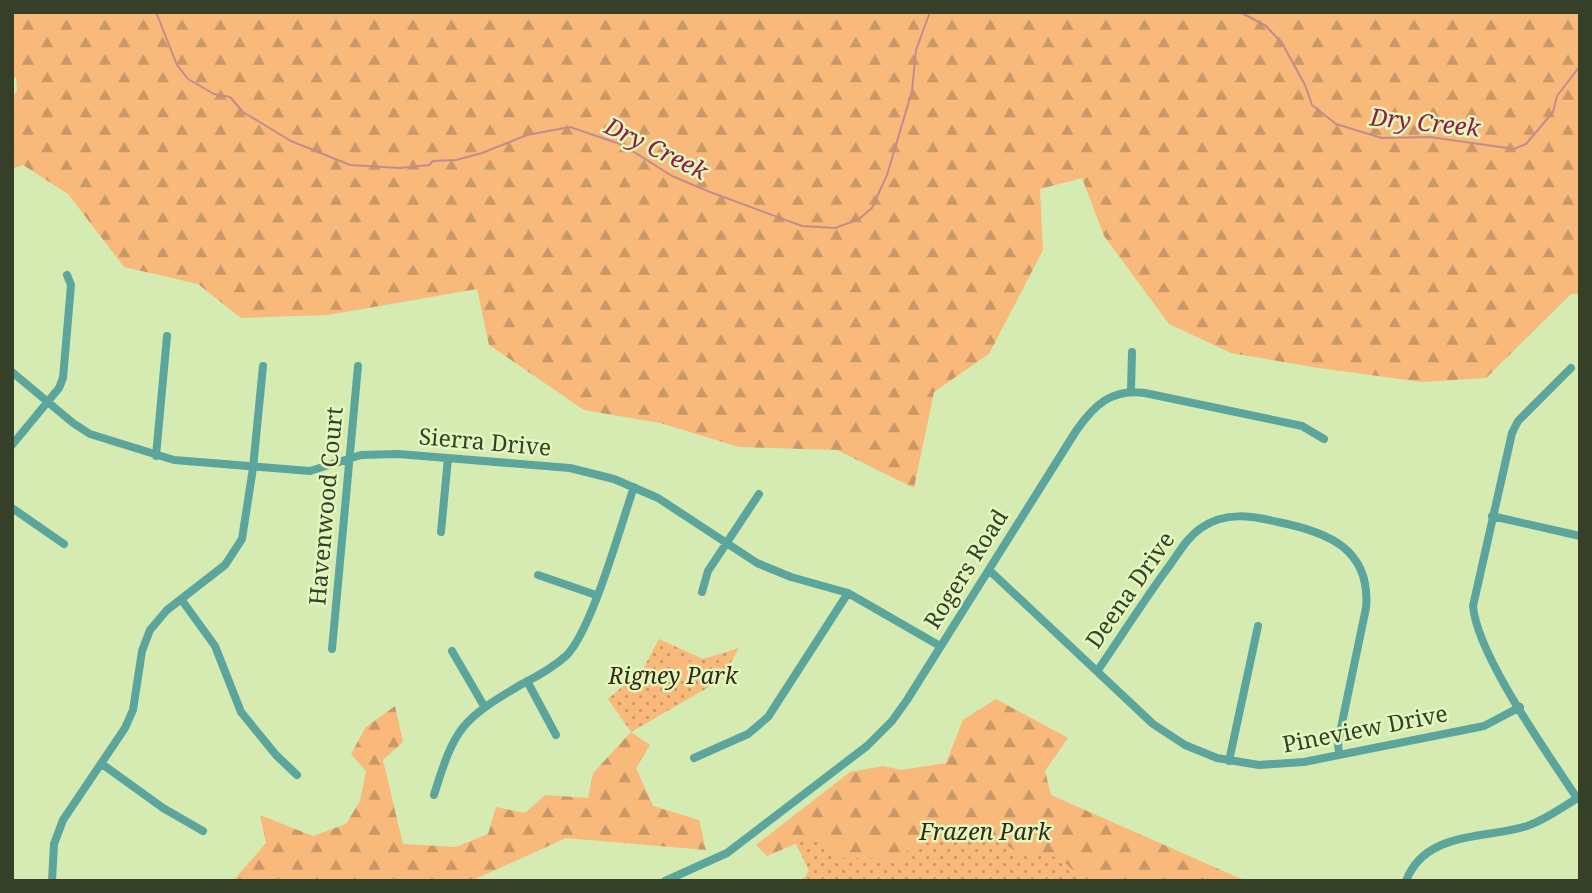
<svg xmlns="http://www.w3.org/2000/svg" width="1592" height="893" font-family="'Noto Serif',serif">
	<defs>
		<pattern id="grass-dots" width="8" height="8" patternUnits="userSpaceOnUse" patternTransform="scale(1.75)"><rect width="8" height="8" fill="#f8b97b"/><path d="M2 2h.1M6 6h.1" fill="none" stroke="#ca9865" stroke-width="1.8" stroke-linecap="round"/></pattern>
		<pattern id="forest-firs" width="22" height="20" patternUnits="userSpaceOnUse" patternTransform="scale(1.75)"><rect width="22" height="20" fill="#f8b97b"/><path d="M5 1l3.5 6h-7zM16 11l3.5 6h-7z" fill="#ca9865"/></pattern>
	</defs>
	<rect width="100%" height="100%" fill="#d5ebb2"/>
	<path fill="url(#grass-dots)" d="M659,639L703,659L739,648L721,680L631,732L608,699L643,669Z
		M878,782L1246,881H801L809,871L794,840Z"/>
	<path fill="url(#forest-firs)" d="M12,12H1580V294H1571L1486,378L1422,382L1319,368L1231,353L1169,324L1104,236L1082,178L1040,189L1043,250L989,354L934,392L914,488L837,450L739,447L660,423L584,410L489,345L477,289L328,315L241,318L198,284L124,267L68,194L23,165L12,169V97L17,91L16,77L12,78Z
		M996,699L1068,738L1045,771L1051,795L1246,881H1079L1080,878L1060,857L1019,853L1004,844L976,835L912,845L900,859L842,858L829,846L807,839L767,856L756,845L850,772L883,766L901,770L946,763L963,720Z
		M395,706L403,742L383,760L403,844L456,847L488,834L496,807L525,813L545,795L588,798L593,773L631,732L650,745L636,768L653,806L699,820L706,850L566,838L471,881H233L266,843L260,815L313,836L346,824L360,801L366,771L351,754L366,727Z"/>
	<path fill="#f8b97b" d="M676,653L695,665L687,677L668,664Z"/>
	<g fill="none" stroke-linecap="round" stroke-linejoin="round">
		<path stroke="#c38b90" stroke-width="2" d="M156,12L177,65L188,79L214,94L230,97L243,112L291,141L350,165L400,168L429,165L433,161L456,160L482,153L527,135L570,127L623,145L672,176L710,192L802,226L835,228L859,219L872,208L887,175L912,91L916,50L930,12
			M1240,12L1266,26L1282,43L1305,85L1312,105L1336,124L1382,138L1430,137L1514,149L1526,144L1553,112L1557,96L1580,66"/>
		<path stroke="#5ba59c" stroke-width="8" d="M1571,368L1518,421L1512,433L1473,606C1477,655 1548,754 1577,798
			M12,372L73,423L90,434L174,460L310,471L361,455L398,454L570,468L614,479L658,498L757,563L791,577L848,593L940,646
			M1131,390L1132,352
			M12,445L59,388L63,378L71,285L67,275
			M156,456L167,336
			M12,508L64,544
			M1492,516L1580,536
			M441,532L448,458
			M989,570L1153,724L1185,745L1217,758L1259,765L1304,762L1484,726L1520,707
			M538,575L596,595
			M702,592L708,571L759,494
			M181,599L215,646L241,712L276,755L297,775
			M332,649L358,366
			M452,651L484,706
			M1098,670C1120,638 1141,605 1164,573C1176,558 1185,539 1201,528C1225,511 1252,516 1278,522C1328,532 1371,549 1366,608L1338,742L1339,755
			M527,681L556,735
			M694,758L748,734L768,717L848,593
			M1229,761L1258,626
			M102,764L163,808L203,831
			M434,795C455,727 461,720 522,684C538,676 554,667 567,655C593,627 620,527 634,487
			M52,881L54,844L63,820L125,728L133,710L142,651L150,630L167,610L225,565L242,539L253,468L263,366
			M665,881L727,853L867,746L892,721L907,700L1076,431C1094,405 1112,388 1145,393L1302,426L1324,439
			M1406,881C1425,831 1484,839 1527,826C1545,820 1563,807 1579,797"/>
	</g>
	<g text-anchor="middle" stroke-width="5" stroke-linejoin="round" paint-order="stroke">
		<g font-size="23" fill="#363f28" stroke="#e2f8bf">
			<text transform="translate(485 442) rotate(5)" y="8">Sierra Drive</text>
			<text transform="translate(326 506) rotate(-85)" y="8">Havenwood Court</text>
			<text transform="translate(966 569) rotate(-58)" y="8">Rogers Road</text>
			<text transform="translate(1130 590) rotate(-55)" y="8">Deena Drive</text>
			<text transform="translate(1365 729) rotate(-11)" y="8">Pineview Drive</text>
		</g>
		<g font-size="23" font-style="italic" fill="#3a2816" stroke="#e2f8bf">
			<text x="673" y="684">Rigney Park</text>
			<text x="985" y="840">Frazen Park</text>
		</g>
		<g font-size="24" font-style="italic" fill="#941946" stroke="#e2f8bf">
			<text transform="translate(1425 123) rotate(6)" y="8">Dry Creek</text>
			<text transform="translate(656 149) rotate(26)" y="8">Dry Creek</text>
		</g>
	</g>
	<rect width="1592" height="893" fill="none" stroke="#363f28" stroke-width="28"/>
</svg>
